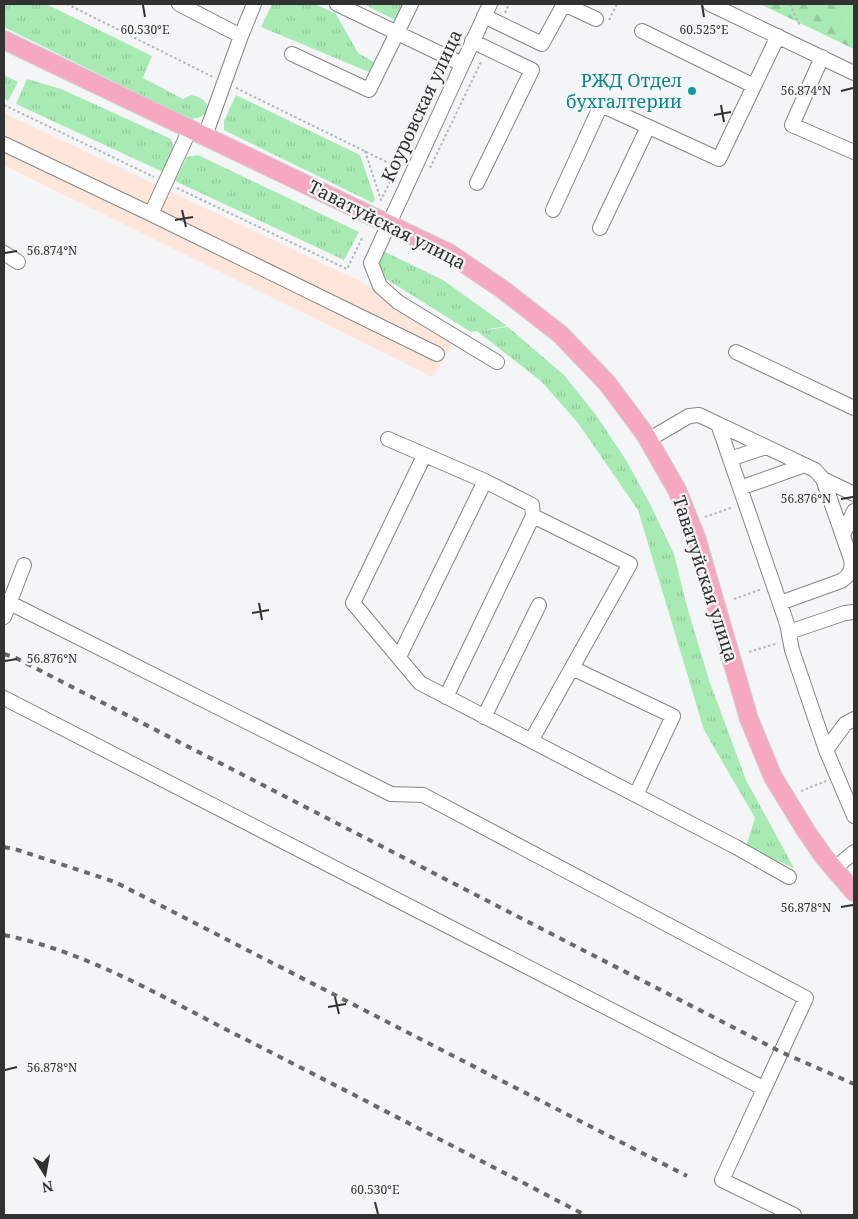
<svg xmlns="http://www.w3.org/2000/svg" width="858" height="1219" font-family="'Noto Serif',serif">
	<defs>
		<pattern id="grass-tufts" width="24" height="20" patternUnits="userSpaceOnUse" patternTransform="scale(1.25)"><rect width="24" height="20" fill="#a8eab3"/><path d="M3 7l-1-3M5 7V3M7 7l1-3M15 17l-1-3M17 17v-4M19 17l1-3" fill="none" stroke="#91c99a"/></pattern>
		<pattern id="forest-firs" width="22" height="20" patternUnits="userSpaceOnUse" patternTransform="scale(1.25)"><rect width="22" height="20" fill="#a8eab3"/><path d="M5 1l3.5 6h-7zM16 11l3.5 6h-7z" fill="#91c99a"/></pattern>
	</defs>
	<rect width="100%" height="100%" fill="#f4f5f6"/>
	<path fill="#fde5da" d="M4,113L362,282L454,342L433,377L4,165Z"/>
	<path fill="url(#grass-tufts)" d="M4,4H46L152,56L143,78L183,99L191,95C214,99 212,119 189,119L4,27Z
		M272,4H315L336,14L358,53L374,62L369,72L261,27Z
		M364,4H403L395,20Z
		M4,75L18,82L8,101L4,98Z
		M27,79L61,89L171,139L173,147L163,172L16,104Z
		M236,95L360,155L375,199L373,203L224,130V121Z
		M198,155L359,232L344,260L175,181L187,157Z
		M383,251L443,280L507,326L471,332L386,279L379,262Z
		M508,327L564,375L596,415L626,460L650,504L674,554L686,603L709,680L746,780L794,868L746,847L755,818L704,730L638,510L578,423L542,382L477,331Z"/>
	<path fill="url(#forest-firs)" d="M760,4H854V49Z"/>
	<path fill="#a8eab3" d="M849,4H854V35L838,27Z"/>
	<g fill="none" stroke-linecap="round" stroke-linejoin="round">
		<defs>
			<path id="minor" d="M179,4L241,36L205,136
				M337,4L462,64
				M490,4L371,263L380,286L398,302L497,362
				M710,4L854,73
				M484,16L542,44L564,4L596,19
				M642,31L754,86
				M241,36L254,4
				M472,41L532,70L477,183
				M292,54L369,90L411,4
				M822,57L792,125L854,152
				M4,144L151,214L437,354
				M553,210L601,105L719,159L778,36
				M151,214L190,129
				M600,228L648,127
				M4,253L18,262
				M736,352L854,408
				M718,424L787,624L792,650L826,750L854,816
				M388,439L485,481L532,505L533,516L630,564L531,741
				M648,440L689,416L699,415L815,470L823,479L851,559C853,570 850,575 841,581L780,603
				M424,456L353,603L420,683L736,847L789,877
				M730,459L766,447
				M823,479L854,494
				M740,488L805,465
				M843,535L854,511
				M4,600L391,794L423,795L806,998L722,1180L794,1215
				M4,617L24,565
				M789,632L845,613L854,612
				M399,657L485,481
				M572,668L673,716L636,795
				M446,697L533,516
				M4,698L763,1088
				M484,717L539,605
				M826,750L845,724L854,719
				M834,869L854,852"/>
			<path id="major" d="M4,40L449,253L502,289L560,334L607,383L645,434L677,490L696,537L749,719L773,777L806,831L824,857L854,892"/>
		</defs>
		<use href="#minor" stroke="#848585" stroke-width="16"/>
		<use href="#major" stroke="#d2d2d2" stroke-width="20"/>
		<path stroke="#b5b6b7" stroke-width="2" stroke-dasharray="2.5 2.5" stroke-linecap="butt" d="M67,4L213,77
			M790,4L800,26
			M505,13L509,4
			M609,20L617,4
			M236,88L397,167
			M4,105L154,177
			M365,151L381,200L423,116
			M430,168L482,60
			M177,188L347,269L363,236
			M705,517L733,507
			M734,599L762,589
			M749,652L778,643
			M801,791L826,781"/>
		<use href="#minor" stroke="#fff" stroke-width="14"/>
		<use href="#major" stroke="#f5a8c0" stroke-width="18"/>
		<path stroke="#68696a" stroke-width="4" stroke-dasharray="6 6" stroke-linecap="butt" d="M4,654L16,658L781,1052L854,1084
			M4,847L18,850L115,882L687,1176
			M4,935C88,952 164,998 239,1036C355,1095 470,1155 585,1215"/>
	</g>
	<path fill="none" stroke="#313232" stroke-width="2" d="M143,5L145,17M702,5L704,17M841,91L853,88M721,105L724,122M714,115L731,112M182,210L186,227M175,220L193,217M5,253L17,251M841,499L853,497M259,603L262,620M252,613L269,610M5,661L17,659M841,907L853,905M335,997L339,1014M328,1007L346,1004M5,1070L17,1067M375,1202L378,1214"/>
	<circle fill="#0f9aa8" stroke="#f4f5f6" stroke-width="2" cx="692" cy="91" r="5"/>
	<g text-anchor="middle" stroke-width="4.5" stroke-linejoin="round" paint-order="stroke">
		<g font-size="18" fill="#0d838f" stroke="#f4f5f6" text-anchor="end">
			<text x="682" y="87">РЖД Отдел<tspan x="682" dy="21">бухгалтерии</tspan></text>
		</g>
		<g font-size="18" fill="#313232" stroke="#f4f5f6">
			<text transform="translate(422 106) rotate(-65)" y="6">Коуровская улица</text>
			<text transform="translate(387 225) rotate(27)" y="6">Таватуйская улица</text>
			<text transform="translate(705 579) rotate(72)" y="6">Таватуйская улица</text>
		</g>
	</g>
	<g font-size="12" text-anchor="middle" fill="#313232" stroke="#f4f5f6" stroke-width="4.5" stroke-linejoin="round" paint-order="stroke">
		<text x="145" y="34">60.530°E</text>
		<text x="704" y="34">60.525°E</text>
		<text x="806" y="95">56.874°N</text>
		<text x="52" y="255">56.874°N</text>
		<text x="806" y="503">56.876°N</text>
		<text x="52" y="663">56.876°N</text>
		<text x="806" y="912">56.878°N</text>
		<text x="52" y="1072">56.878°N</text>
		<text x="375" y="1194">60.530°E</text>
	</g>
	<rect width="858" height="1219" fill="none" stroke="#313232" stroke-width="10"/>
	<g transform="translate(45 1174) rotate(169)" stroke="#f4f5f6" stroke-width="4" paint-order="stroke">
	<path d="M0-4L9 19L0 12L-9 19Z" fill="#313232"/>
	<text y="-8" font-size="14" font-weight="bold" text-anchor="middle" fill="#313232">N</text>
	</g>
</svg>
